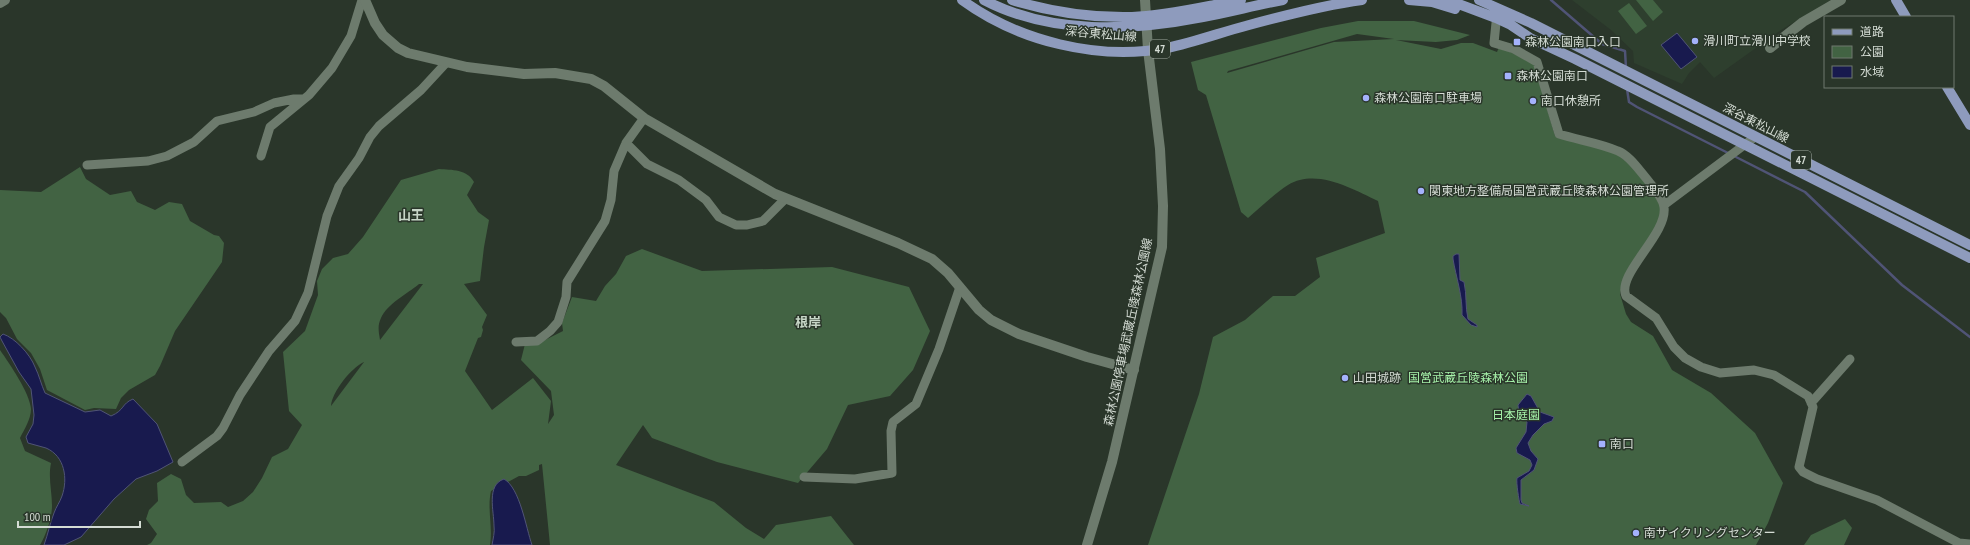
<svg xmlns="http://www.w3.org/2000/svg" width="1970" height="545" font-family="'PT Sans Narrow','Noto Sans JP',sans-serif">
	<rect width="100%" height="100%" fill="#2a362a"/>
	<path fill="#2e3f2e" d="M1572,0H1831L1781,30L1714,78L1700,62L1689,73L1682,84L1634,63L1633,51L1611,30Z"/>
	<path fill="#426343" fill-rule="evenodd" d="M1636,0H1653L1663,12L1653,21Z
		M1629,3L1647,26L1636,34L1618,11Z
		M1358,21H1414L1470,35L1457,40L1436,42L1396,40L1441,49L1461,43H1473L1497,52L1499,47L1532,62L1535,67L1555,136L1615,151L1634,169L1652,192L1661,205V218L1622,286L1620,294L1626,314L1631,322L1653,336L1672,370L1711,393L1755,433L1783,483L1768,523L1756,545H1148L1199,394L1213,337L1245,320L1273,296H1295L1320,277L1316,258L1385,233L1378,201C1352,189 1317,168 1288,185C1274,194 1261,207 1248,218L1241,212L1206,95L1198,90L1191,62L1321,28ZM1357,34L1394,39L1334,42L1227,73L1228,71Z
		M80,167L86,179L110,195L131,191L137,202L155,210L169,202L182,204L190,221L214,235L219,236L224,243L222,262L175,331L160,366L155,375L129,390L121,398L116,409L94,408L85,410L47,390L40,369L31,353L17,339L6,318L0,312V190L41,192Z
		M439,169C452,170 467,169 474,182L467,195L478,212L489,220L484,247L480,281L464,284L487,315L482,327L483,330L481,337L478,338L465,371L492,410L533,378L551,401L548,424L554,415L551,391L521,360L525,344L541,342L563,331L562,323L572,297L596,301L605,286L616,274L626,256L642,249L702,271L832,267L909,287L930,331L913,370L890,396L848,405L827,449L798,483L717,462L652,438L643,425L616,465L714,502L746,528L764,539L776,525L831,516L854,545H550L542,464L539,465V470L526,476H519L491,491C487,509 493,527 490,545H147L151,543L157,534L146,519L149,510L158,501L157,483L171,474L181,479L186,495L194,503L221,502L228,507L243,501L253,492L262,478L272,457L288,449L302,425L289,411L283,352L305,331L318,295L317,281L322,269L333,258L348,254L363,237L401,180ZM419,284H423L380,340C379,333 377,326 381,318C387,304 407,294 419,284ZM364,362L331,406C332,392 351,368 364,362Z
		M0,350C9,363 30,393 31,409C31,419 24,430 20,438L25,451L51,463C48,478 52,491 52,506C52,518 46,535 40,545H0Z
		M1845,519L1852,528L1844,545H1804L1811,535Z"/>
	<path fill="#181a4e" stroke="#505476" d="M1677,33L1697,57L1681,69L1661,45Z
		M1456,254H1459L1460,280L1464,282C1467,295 1465,306 1468,319L1477,325V327L1471,325L1462,315C1463,297 1456,277 1453,259V256Z
		M3,334C15,338 30,354 35,367C39,375 41,384 45,393L85,412L100,410L111,416C125,410 121,404 133,399L157,424L173,462L157,471L136,479L114,499L81,537L64,545H44C48,534 50,523 54,513C56,507 60,502 62,496C68,479 65,456 46,448C40,446 34,445 28,443L26,437L33,424L34,415L31,389L19,372L2,341L0,337Z
		M1527,394L1531,396L1540,412L1554,417L1552,421L1544,424L1533,435L1528,443L1531,451L1538,459L1534,470L1521,480V500L1522,503L1529,506L1520,504C1519,501 1516,482 1517,478L1529,471L1532,465L1530,460L1517,453L1516,448L1526,432L1527,422L1519,415L1518,405Z
		M504,479C520,488 526,528 532,545H492C493,539 495,532 494,526C494,511 486,485 504,479Z"/>
	<g fill="none" stroke-linecap="round" stroke-linejoin="round">
		<path stroke="#505476" stroke-width="2.5" d="M1551,0L1602,44L1625,51L1626,68
			M1627,89L1629,102L1637,107L1730,154
			M1734,156L1805,192L1902,285L1970,337"/>
		<path stroke="#6d7b6d" stroke-width="9" d="M1496,23L1494,43L1514,49L1537,62L1559,134C1578,140 1600,143 1618,151C1629,155 1639,170 1646,178C1652,186 1663,197 1664,207C1668,234 1616,274 1626,296L1656,318L1674,347L1685,358L1701,367L1720,373L1754,370L1774,375L1808,396L1813,407L1799,467L1803,472L1817,479L1877,500L1959,543L1970,544
			M644,118L626,143L647,164L679,180L706,200L719,217L736,225H747L763,221L785,199
			M261,156L270,127L309,95L332,68L351,36L362,0
			M87,165L148,161L167,156L194,142L217,121L254,112L274,103L294,99H303
			M1664,205L1755,137
			M516,342L537,341L550,331L558,322L566,297L567,282L605,221L611,200L614,171L626,143
			M1811,403L1850,359
			M182,462L217,436L223,428L240,395L269,351L295,321L308,293L327,216L339,186L359,158L370,137L379,126L421,90L446,63
			M804,477L855,479L892,473L891,431L893,422L916,404L939,349L960,287"/>
		<path stroke="#6d7b6d" stroke-width="10" d="M365,0L375,23L383,35L398,48L408,53L467,67L524,74L555,73L591,79L604,86L644,118L775,194L898,243L932,259L948,273L979,310L991,320L1019,334L1087,357L1134,370
			M0,3L5,0
			M1770,48L1803,22L1841,0"/>
		<path stroke="#6d7b6d" stroke-width="10" d="M1087,545L1112,462L1162,247L1163,206L1160,149L1148,50L1145,0"/>
		<path stroke="#8e9bbd" stroke-width="10" d="M962,0C1018,41 1098,61 1167,48C1195,42 1222,32 1249,25C1286,15 1324,5 1362,0
			M984,0C1051,35 1131,31 1203,17C1230,12 1256,5 1283,0
			M1012,0C1051,12 1091,18 1132,17C1167,16 1206,6 1241,0
			M1409,0L1432,2L1455,9
			M1448,0L1496,18L1511,25L1530,38L1575,59L1970,258
			M1479,0L1531,23L1970,245
			M1896,0L1906,17
			M1947,87L1970,125"/>
	</g>
	<g fill="#a4b2fc" stroke="#2a362a" stroke-width="1.5">
		<circle cx="1695" cy="41" r="4"/>
		<rect x="1513" y="38" width="8" height="8" rx="2"/>
		<rect x="1504" y="72" width="8" height="8" rx="2"/>
		<circle cx="1366" cy="98" r="4"/>
		<circle cx="1533" cy="101" r="4"/>
		<circle cx="1421" cy="191" r="4"/>
		<circle cx="1345" cy="378" r="4"/>
		<rect x="1598" y="440" width="8" height="8" rx="2"/>
		<circle cx="1636" cy="533" r="4"/>
	</g>
	<g text-anchor="middle" stroke-width="3" stroke-linejoin="round" paint-order="stroke">
		<g fill="#2a362a" stroke="#a1aaa1" stroke-width="1">
			<rect x="1150" y="40" width="20" height="18" rx="3"/>
			<rect x="1791" y="151" width="20" height="18" rx="3"/>
		</g>
		<g font-size="11" font-weight="bold" fill="#d4dcd4">
			<text x="1160" y="53">47</text>
			<text x="1801" y="164">47</text>
		</g>
		<g font-size="12" fill="#d4dcd4" stroke="#2a362a">
			<text transform="translate(1101 34) rotate(5)" y="4">深谷東松山線</text>
			<text transform="translate(1756 123) rotate(27)" y="4">深谷東松山線</text>
			<text transform="translate(1128 332) rotate(-78)" y="4">森林公園停車場武蔵丘陵森林公園線</text>
		</g>
		<g font-size="12" fill="#d4dcd4" stroke="#2a362a" text-anchor="start">
			<text x="1703" y="45">滑川町立滑川中学校</text>
			<text x="1525" y="46">森林公園南口入口</text>
			<text x="1516" y="80">森林公園南口</text>
			<text x="1374" y="102">森林公園南口駐車場</text>
			<text x="1541" y="105">南口休憩所</text>
			<text x="1429" y="195">関東地方整備局国営武蔵丘陵森林公園管理所</text>
			<text x="1353" y="382">山田城跡</text>
			<text x="1610" y="448">南口</text>
			<text x="1644" y="537">南サイクリングセンター</text>
		</g>
		<g font-size="12" fill="#a6f2a9" stroke="#2a362a">
			<text x="1468" y="382">国営武蔵丘陵森林公園</text>
			<text x="1516" y="419">日本庭園</text>
		</g>
		<g font-size="13" font-weight="bold" fill="#c7d6c7" stroke="#2a362a">
			<text x="411" y="220">山王</text>
			<text x="808" y="327">根岸</text>
		</g>
	</g>
	<rect x="1824" y="16" width="130" height="72" fill="#2a362a" stroke="#6e786e"/>
	<rect x="1832" y="29" width="20" height="6" fill="#8e9bbd" stroke="#6e786e"/>
	<text x="1860" y="36" font-size="12" fill="#d4dcd4">道路</text>
	<rect x="1832" y="46" width="20" height="12" fill="#426343" stroke="#6e786e"/>
	<text x="1860" y="56" font-size="12" fill="#d4dcd4">公園</text>
	<rect x="1832" y="66" width="20" height="12" fill="#181a4e" stroke="#6e786e"/>
	<text x="1860" y="76" font-size="12" fill="#d4dcd4">水域</text>
	<path d="M18 521v6h122v-6" fill="none" stroke="#d4dcd4" stroke-width="2"/>
	<text x="24" y="521" font-size="12" fill="#d4dcd4" stroke="#2a362a" stroke-width="3" paint-order="stroke">100 m</text>
</svg>
